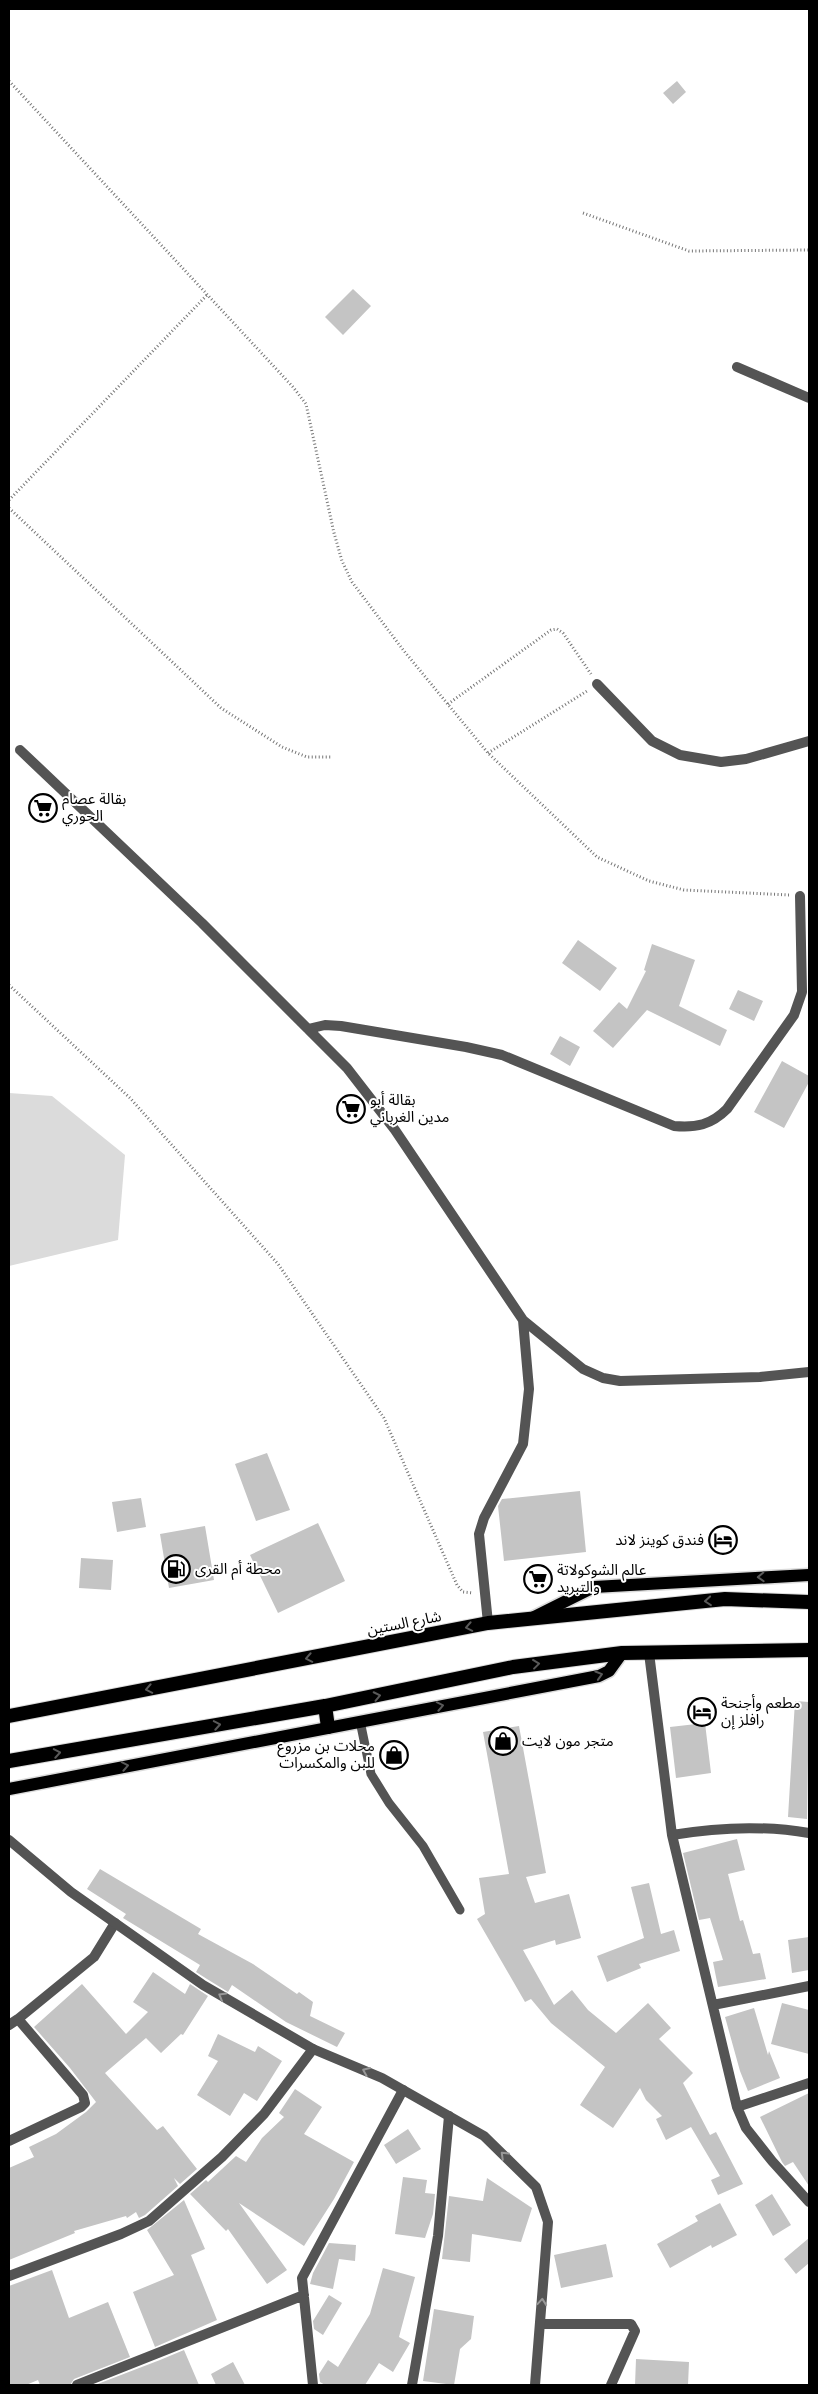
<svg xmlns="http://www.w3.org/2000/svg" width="818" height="2394" font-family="'Open Sans','Noto Sans Arabic',sans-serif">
	<rect width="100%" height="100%" fill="#fff"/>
	<path fill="#dbdbdb" d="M9,1093L52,1096L125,1155L118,1240L9,1266Z"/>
	<path fill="#c4c4c4" d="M677,81L686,92L673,104L663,93Z
		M353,289L371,306L343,335L325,317Z
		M578,940L617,968L600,991L562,963Z
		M652,944L695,960L679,1006L727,1030L720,1046L647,1010L613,1048L593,1031L619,1002L627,1009L646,971L644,970Z
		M738,990L763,1001L754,1021L729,1009Z
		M560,1036L580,1047L570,1066L550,1054Z
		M782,1061L809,1076V1082L784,1128L754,1112Z
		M267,1453L290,1510L256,1521L235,1464Z
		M580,1491L586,1552L504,1561L498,1506L502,1499Z
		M141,1498L146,1527L117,1532L112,1502Z
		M318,1523L345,1581L278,1613L250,1555Z
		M205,1526L214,1580L169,1588L160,1534Z
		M81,1558L113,1560L111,1590L79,1588Z
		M795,1701L809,1702L807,1819L788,1817Z
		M705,1723L711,1773L676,1778L670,1727Z
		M519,1726L546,1873L526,1877L535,1903L569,1894L581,1938L556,1945L555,1940L523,1950L554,2005L572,1990L588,2010L616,2033L648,2003L671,2028L659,2039L693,2073L683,2083L710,2135L716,2132L743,2184L718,2195L711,2180L720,2176L691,2127L666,2140L656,2119L662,2116L646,2100L640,2088L613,2128L580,2105L605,2067L551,2023L531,1999L525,2002L477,1919L485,1914L479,1878L509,1874L483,1732Z
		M737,1839L745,1870L728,1874L740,1921L743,1920L753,1954L760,1953L766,1979L718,1987L713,1962L723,1960L710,1918L699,1920L683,1853Z
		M100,1869L201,1929L198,1934L253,1964L297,1994L299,1992L313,2002L310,2016L345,2033L337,2047L286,2022L232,1985L228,1992L207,1979L196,1972L200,1965L123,1918L126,1914L87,1889Z
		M649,1883L661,1934L674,1930L680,1951L639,1964L641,1968L607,1982L597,1956L644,1938L631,1887Z
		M809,1937V1970L792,1973L788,1940Z
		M153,1972L185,1994L190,1984L208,1996L183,2035L181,2034L161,2053L146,2038L105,2073L157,2130L163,2126L197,2169L180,2184L174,2178L178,2186L145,2215L139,2218L136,2212L127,2218L126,2216L74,2231L75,2233L9,2260V2168L34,2157L29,2147L56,2134L86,2112L96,2102L70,2068L34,2027L82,1984L126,2034L148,2012L133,2002Z
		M782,2003L809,2010V2054L771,2044Z
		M754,2008L768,2055L769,2051L780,2078L748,2091L740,2071L725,2017Z
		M218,2034L255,2052L258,2046L282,2061L257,2101L244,2093L230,2116L197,2095L218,2061L208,2056Z
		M295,2089L322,2107L304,2134L354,2162L334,2199L304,2246L239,2203L287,2270L267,2284L228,2229L226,2231L190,2194L206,2180L208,2182L236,2156L246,2162L262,2138L284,2117L279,2113Z
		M809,2093V2186L793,2162L785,2166L782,2162L760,2117Z
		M408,2129L421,2149L396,2164L384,2145Z
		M403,2177L427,2180L425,2193L435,2194L433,2214L425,2238L395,2234Z
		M487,2178L532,2208L521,2242L472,2234L470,2262L442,2259L449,2196L483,2201Z
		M772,2194L791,2225L773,2236L755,2205Z
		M184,2200L205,2249L191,2255L217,2320L155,2347L133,2292L174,2275L147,2230Z
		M720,2203L737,2235L712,2248L711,2245L670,2268L657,2244L698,2221L695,2216Z
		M809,2238V2263L796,2274L784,2259Z
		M329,2243L356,2245L355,2261L339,2259L333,2289L310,2284L313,2273Z
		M606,2244L613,2277L561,2288L554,2255Z
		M383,2268L415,2277L399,2337L410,2343L393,2372L379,2363L365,2385H325L320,2382L319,2374L328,2360L338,2367L370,2314Z
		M52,2270L69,2318L108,2302L130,2357L74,2379L70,2385H40L38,2380L26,2385H9V2286Z
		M329,2295L342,2303L323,2335L314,2329L313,2321Z
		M434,2309L474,2316L471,2339L460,2349L454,2385L423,2381Z
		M184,2350L199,2385H95L160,2360Z
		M636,2359L689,2362L688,2385H635Z
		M233,2362L245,2385H216L211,2374Z"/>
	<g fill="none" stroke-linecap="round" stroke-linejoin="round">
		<defs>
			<path id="primary" d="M534,1617L594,1587L809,1575
				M9,1789L599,1676L609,1671L622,1653"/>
			<path id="trunk" d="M325,1706L328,1727
				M9,1716L488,1623L725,1599L809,1602
				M9,1761L325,1706L513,1667L622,1653L809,1650"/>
		</defs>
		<use href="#primary" stroke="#dbdbdb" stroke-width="15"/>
		<use href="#trunk" stroke="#dbdbdb" stroke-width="16"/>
		<path stroke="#767676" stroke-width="3" stroke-dasharray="1 2.5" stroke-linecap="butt" d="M9,81L293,387L306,404L334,533L342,561L352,582L404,651L488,753L597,857L649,881L684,890L789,895
			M583,213L689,251L809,250
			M9,500L207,295
			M9,508L221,708L282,747L307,757H331
			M448,704L551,630L557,629L563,633L591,674
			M488,753L587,691
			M9,985L130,1098L278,1264L384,1418L457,1585L463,1592L473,1593"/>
		<path stroke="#545454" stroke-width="9" d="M360,1721L371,1774L389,1803L423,1846L460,1910"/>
		<path stroke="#545454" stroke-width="10" d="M737,367L809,398
			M597,684L652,741L680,755L721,762L746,759L809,741
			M20,750L202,923L347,1068L395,1130L523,1320L583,1369L603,1378L620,1381L760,1377L809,1372
			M308,1029L325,1025L341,1026L466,1047L502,1055L674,1126C696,1128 711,1125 727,1109L794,1015L802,992L800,896
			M488,1623L479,1534L484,1518L523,1444L529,1389L523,1320
			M649,1653L672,1835L737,2107L746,2128L772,2161L809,2202
			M672,1835C719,1827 762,1825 809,1833
			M713,2005L809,1986
			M9,2025L18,2019
			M737,2107L809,2083
			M9,2141L81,2107L85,2103L83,2095L18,2019L94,1957L115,1923
			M9,2276L121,2234L149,2221L222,2157L264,2114L313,2049
			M540,2324H631L635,2331L611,2385
			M77,2385L304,2295
			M313,2385L302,2278L403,2090
			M412,2385L438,2236L449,2116"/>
		<path stroke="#545454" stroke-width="10" d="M9,1840L71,1892L203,1985L313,2049L382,2078L484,2136L536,2187L548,2222L535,2385"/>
		<use href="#primary" stroke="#000" stroke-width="12"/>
		<use href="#trunk" stroke="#000" stroke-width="14"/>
	</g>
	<defs><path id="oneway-chevron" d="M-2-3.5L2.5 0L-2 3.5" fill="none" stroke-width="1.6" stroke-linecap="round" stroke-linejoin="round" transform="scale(1.25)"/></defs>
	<g stroke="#595959">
		<use href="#oneway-chevron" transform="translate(761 1577) rotate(178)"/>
		<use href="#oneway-chevron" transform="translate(708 1601) rotate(175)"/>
		<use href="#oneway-chevron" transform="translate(469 1627) rotate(169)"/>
		<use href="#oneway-chevron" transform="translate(309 1658) rotate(169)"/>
		<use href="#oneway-chevron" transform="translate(536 1664) rotate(-7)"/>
		<use href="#oneway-chevron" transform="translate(599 1675) rotate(-17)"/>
		<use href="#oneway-chevron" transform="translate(149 1689) rotate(169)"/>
		<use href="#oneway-chevron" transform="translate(377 1696) rotate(-12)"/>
		<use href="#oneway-chevron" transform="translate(440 1706) rotate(-11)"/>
		<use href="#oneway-chevron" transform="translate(217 1725) rotate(-10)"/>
		<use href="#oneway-chevron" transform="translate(57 1753) rotate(-10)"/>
		<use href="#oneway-chevron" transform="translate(125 1766) rotate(-11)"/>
	</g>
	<g stroke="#989898">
		<use href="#oneway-chevron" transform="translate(222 1996) rotate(-150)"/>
		<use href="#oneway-chevron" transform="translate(366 2071) rotate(-157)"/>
		<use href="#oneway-chevron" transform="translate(504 2155) rotate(-136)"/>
		<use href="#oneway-chevron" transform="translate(542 2302) rotate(-85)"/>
	</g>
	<defs>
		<symbol id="supermarket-ring" viewBox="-11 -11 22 22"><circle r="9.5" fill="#fff" stroke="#000" stroke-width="1.5"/><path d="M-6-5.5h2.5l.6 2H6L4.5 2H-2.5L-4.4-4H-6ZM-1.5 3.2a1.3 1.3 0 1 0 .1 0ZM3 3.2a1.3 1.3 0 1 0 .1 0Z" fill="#000"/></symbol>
		<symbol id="hotel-ring" viewBox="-11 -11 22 22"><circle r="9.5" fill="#fff" stroke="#000" stroke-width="1.5"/><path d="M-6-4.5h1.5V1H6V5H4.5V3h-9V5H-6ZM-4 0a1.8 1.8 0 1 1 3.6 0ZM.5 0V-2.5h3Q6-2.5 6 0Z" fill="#000"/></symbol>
		<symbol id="fuel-ring" viewBox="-11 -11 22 22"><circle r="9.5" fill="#fff" stroke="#000" stroke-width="1.5"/><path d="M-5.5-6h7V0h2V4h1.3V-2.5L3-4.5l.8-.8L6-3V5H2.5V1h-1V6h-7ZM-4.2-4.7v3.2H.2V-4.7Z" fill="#000"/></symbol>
		<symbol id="shop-ring" viewBox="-11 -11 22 22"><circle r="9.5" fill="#fff" stroke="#000" stroke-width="1.5"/><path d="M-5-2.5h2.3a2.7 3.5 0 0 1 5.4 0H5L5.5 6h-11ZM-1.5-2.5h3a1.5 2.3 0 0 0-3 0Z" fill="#000"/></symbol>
	</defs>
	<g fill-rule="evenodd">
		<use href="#supermarket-ring" x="27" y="792" width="32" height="32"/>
		<use href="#supermarket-ring" x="335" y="1093" width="32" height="32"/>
		<use href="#hotel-ring" x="707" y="1524" width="32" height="32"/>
		<use href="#fuel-ring" x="160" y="1553" width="32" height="32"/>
		<use href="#supermarket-ring" x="522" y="1563" width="32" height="32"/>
		<use href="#hotel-ring" x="686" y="1696" width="32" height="32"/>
		<use href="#shop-ring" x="487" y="1725" width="32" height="32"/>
		<use href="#shop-ring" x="378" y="1739" width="32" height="32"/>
	</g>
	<g text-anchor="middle" stroke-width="4" stroke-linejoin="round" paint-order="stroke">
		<g font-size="15" fill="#000" stroke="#fff" text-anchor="start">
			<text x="62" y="804">بقالة عصام<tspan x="62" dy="17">الحوري</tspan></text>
			<text x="370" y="1105">بقالة أبو<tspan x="370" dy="17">مدين الغرباني</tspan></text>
			<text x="704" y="1545" text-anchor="end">فندق كوينز لاند</text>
			<text x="195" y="1574">محطة أم القرى</text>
			<text x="557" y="1575">عالم الشوكولاتة<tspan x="557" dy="17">والتبريد</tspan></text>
			<text x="721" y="1708">مطعم وأجنحة<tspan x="721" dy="17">رافلز إن</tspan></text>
			<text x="522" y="1746">متجر مون لايت</text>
			<text x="375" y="1751" text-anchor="end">محلات بن مزروع<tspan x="375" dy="17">للبن والمكسرات</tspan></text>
		</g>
		<g font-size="15" fill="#000" stroke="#fff">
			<text transform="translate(404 1623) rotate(-11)" y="5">شارع الستين</text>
		</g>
	</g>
	<rect width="818" height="2394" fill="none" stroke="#000000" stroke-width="20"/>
</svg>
